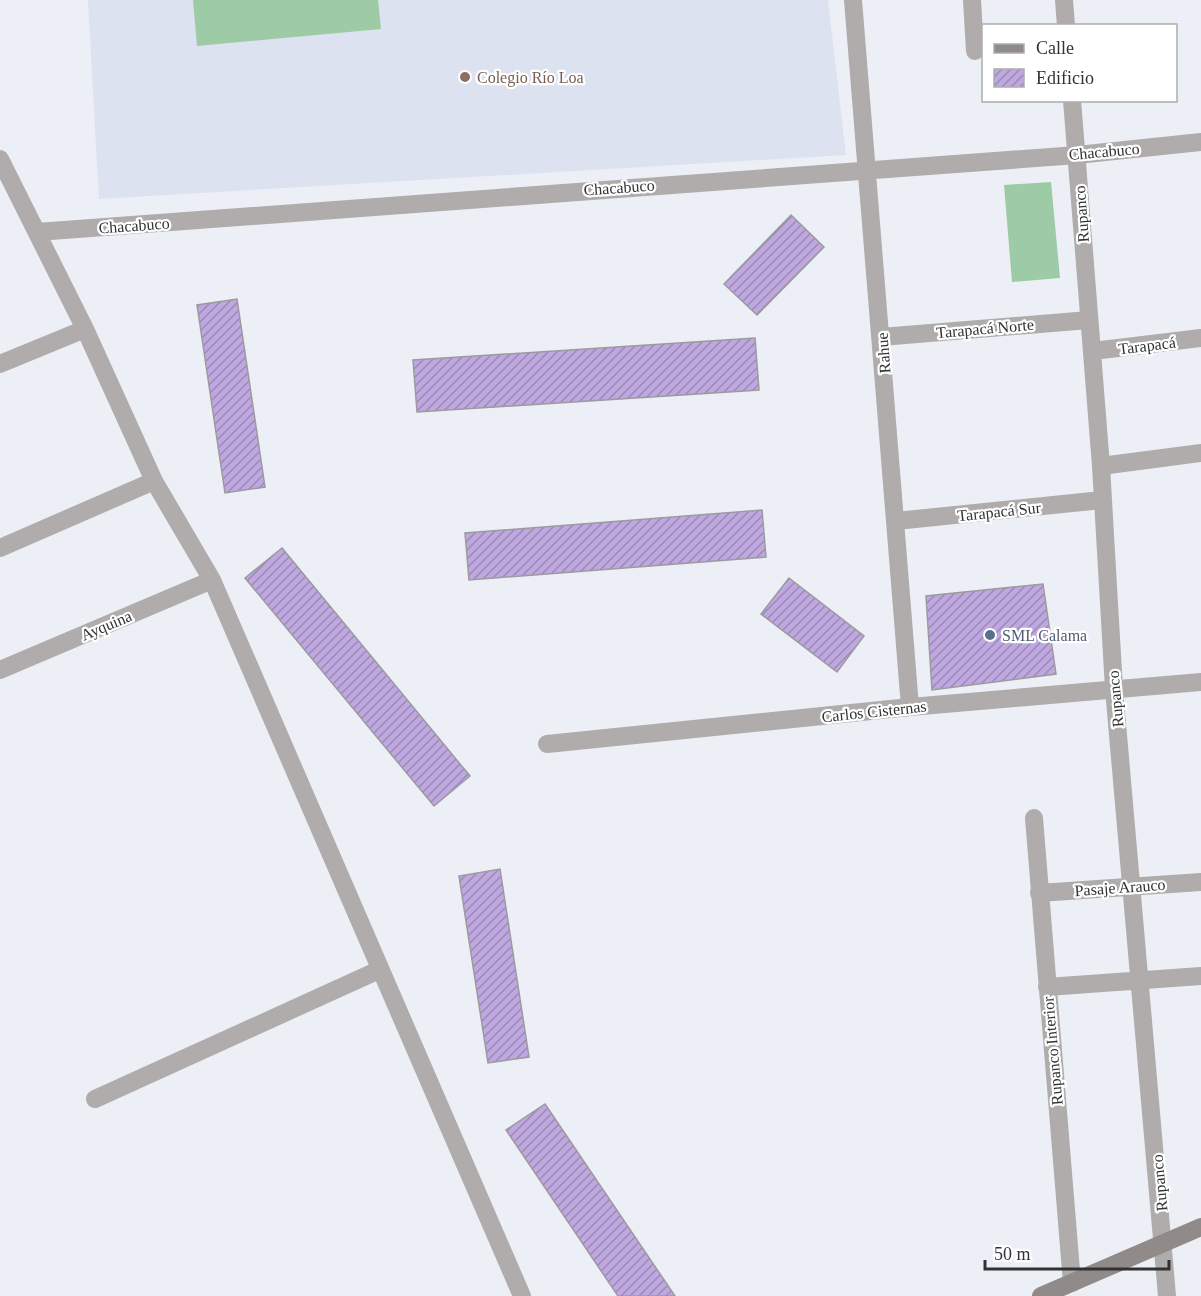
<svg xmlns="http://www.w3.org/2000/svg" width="1201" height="1296" font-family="Georgia,serif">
	<defs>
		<pattern id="building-hatch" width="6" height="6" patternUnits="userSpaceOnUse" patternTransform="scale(1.5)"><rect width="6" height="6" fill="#bfa8df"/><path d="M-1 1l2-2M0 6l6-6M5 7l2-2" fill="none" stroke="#9c89b6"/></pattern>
	</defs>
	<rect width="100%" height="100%" fill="#eceff5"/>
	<path fill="#dce2ef" d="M88,0H828L846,155L99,199Z"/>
	<path fill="#9ccba6" d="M193,0H378L381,29L197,46Z
		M1051,182L1060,278L1012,282L1004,185Z"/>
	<path fill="url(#building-hatch)" stroke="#9c9aa0" stroke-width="1.5" d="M791,215L824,247L757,315L724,284Z
		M237,299L265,487L225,493L197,305Z
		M755,338L759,390L417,412L413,360Z
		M762,510L766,557L469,580L465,533Z
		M282,548L470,776L434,806L245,578Z
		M789,578L864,636L837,672L761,614Z
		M1043,584L1056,674L932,690L926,596Z
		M500,869L529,1057L488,1063L459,876Z
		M545,1104L675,1296H618L506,1130Z"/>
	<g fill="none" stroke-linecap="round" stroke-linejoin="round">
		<path stroke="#afacab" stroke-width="18" d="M853,0L910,707
			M972,0L975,51
			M1064,0L1066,26
			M1072,100L1101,466L1114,689L1167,1296
			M0,159L85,329L154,481L212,580L522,1296
			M37,232L1077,155L1201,142
			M881,337L1089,320
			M1093,351L1201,338
			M0,364L85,329
			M1101,466L1201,453
			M896,521L1102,500
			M0,548L154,481
			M0,670L212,580
			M547,744L910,707L1201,682
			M1034,818L1072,1283
			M1039,893L1201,882
			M1047,987L1201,976
			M95,1099L379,970"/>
		<path stroke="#908b89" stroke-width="18" d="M1041,1296L1201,1227"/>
	</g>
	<circle fill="#8d6e63" stroke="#fff" stroke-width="2" cx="465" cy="77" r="6"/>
	<circle fill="#5c6f8a" stroke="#fff" stroke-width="2" cx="990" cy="635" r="6"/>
	<g text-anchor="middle" stroke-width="4.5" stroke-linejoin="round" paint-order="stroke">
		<g font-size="16" fill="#785e54" stroke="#fff" text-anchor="start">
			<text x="477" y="83">Colegio Río Loa</text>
		</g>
		<g font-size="16" fill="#313234" stroke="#fff">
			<text transform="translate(1104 151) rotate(-5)" y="6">Chacabuco</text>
			<text transform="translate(619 187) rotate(-4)" y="6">Chacabuco</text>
			<text transform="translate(1081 214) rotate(-94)" y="6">Rupanco</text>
			<text transform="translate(134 225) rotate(-4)" y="6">Chacabuco</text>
			<text transform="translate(985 328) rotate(-5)" y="6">Tarapacá Norte</text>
			<text transform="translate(1147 345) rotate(-7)" y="6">Tarapacá</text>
			<text transform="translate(883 353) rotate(-94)" y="6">Rahue</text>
			<text transform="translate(999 511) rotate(-6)" y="6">Tarapacá Sur</text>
			<text transform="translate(106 625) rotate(-23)" y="6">Ayquina</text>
			<text transform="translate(1115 699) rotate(-95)" y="6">Rupanco</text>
			<text transform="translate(874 711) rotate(-6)" y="6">Carlos Cisternas</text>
			<text transform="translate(1120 887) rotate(-4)" y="6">Pasaje Arauco</text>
			<text transform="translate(1052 1051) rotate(-95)" y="6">Rupanco Interior</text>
			<text transform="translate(1159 1183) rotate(-95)" y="6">Rupanco</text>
		</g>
		<g font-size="16" fill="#4e5e75" stroke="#fff" text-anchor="start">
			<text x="1002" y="641">SML Calama</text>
		</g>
	</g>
	<rect x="982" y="24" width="195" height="78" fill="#ffffff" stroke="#adadae" stroke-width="1.5"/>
	<rect x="994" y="44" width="30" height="9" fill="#908b89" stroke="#adadae" stroke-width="1.5"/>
	<text x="1036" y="54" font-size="18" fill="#313234">Calle</text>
	<rect x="994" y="69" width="30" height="18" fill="url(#building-hatch)" stroke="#adadae" stroke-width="1.5"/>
	<text x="1036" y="84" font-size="18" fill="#313234">Edificio</text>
	<path d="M985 1260v9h184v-9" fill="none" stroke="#313234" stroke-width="3"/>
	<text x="994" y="1260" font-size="18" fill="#313234" stroke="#ffffff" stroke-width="4.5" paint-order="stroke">50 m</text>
</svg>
